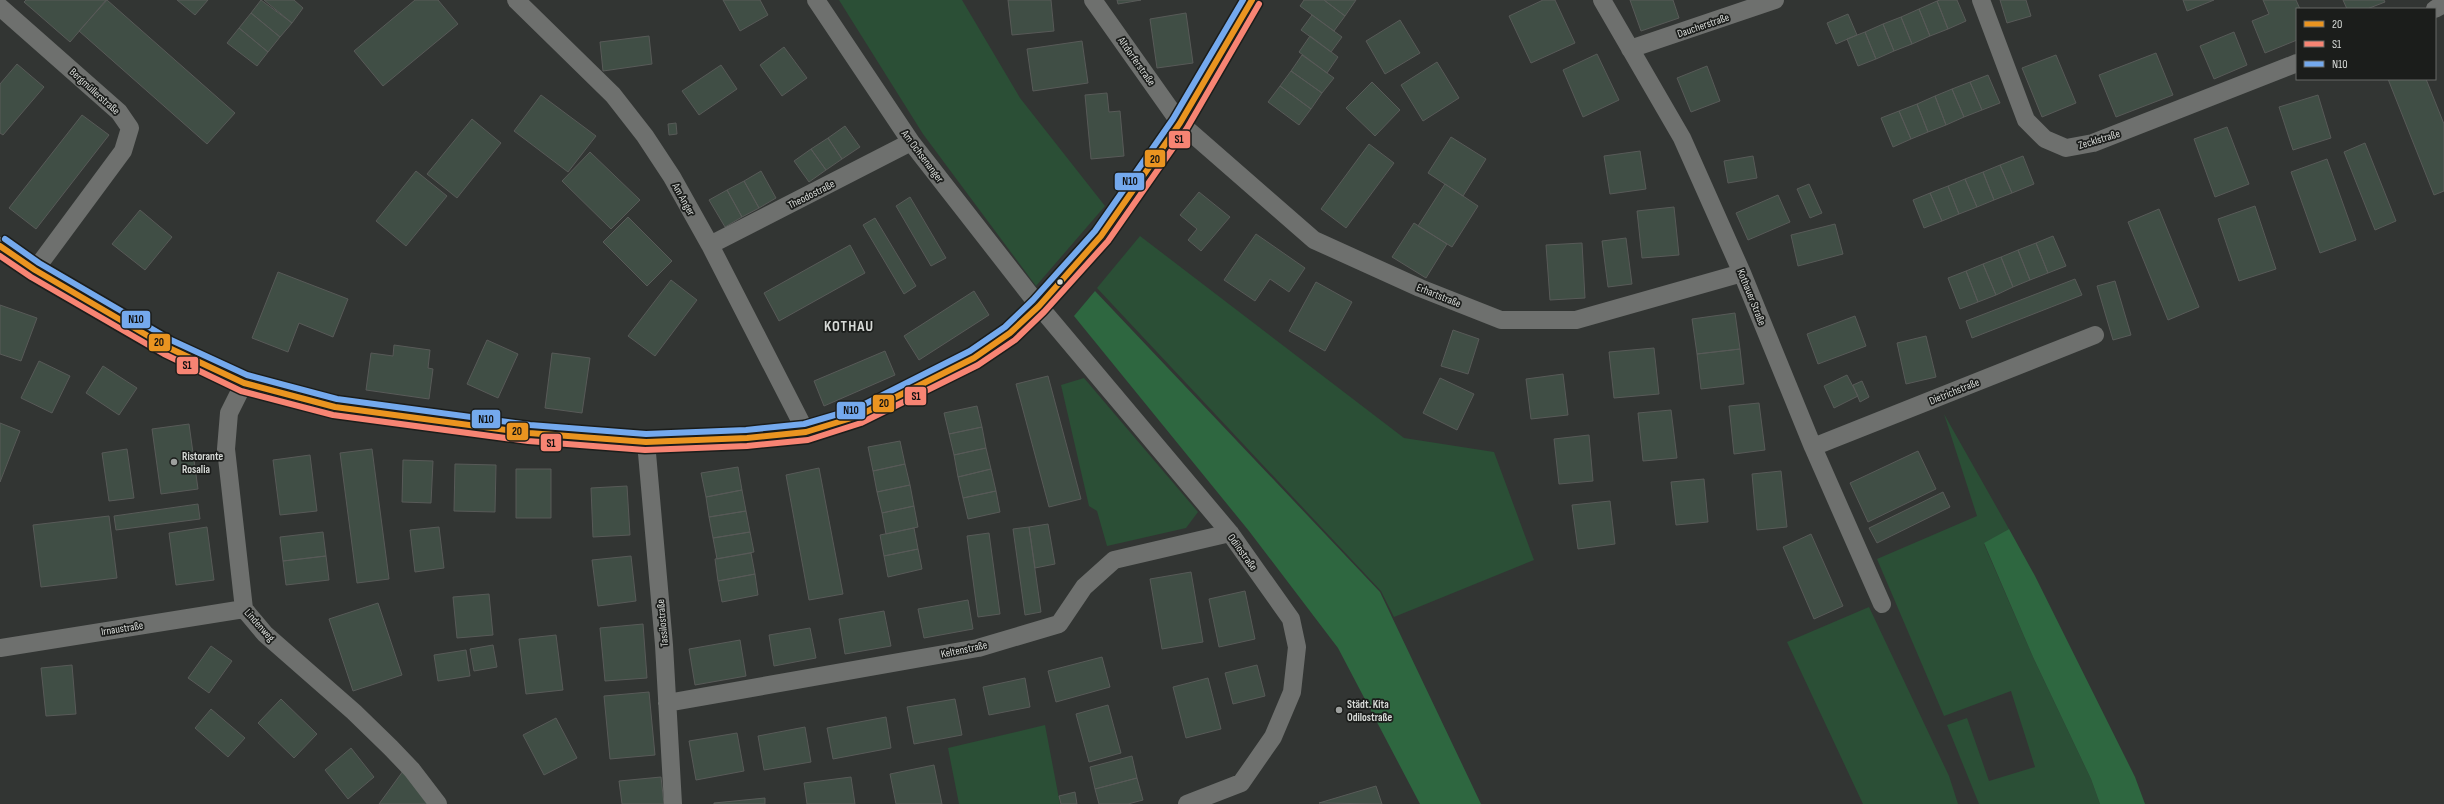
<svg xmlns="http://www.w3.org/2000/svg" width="2444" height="804" font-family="'Sofia Sans Condensed',sans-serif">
	<rect width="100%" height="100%" fill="#323533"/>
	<path fill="#2b4f36" d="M839,0H962L1020,98L1105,206L1036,286L923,134Z
		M1140,236L1404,438L1494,452L1534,560L1394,617L1381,591L1097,288Z
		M1084,378L1198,512L1186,528L1107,546L1097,511L1089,506L1061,385Z
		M1944,414L2009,529L1984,544L2033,657L2091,779L2100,804H1979L1947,725L1967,718L1989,781L2035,767L2011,691L1944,716L1877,559L1977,516Z
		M1869,607L1949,776L1958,804H1863L1787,642Z
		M1045,725L1060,804H959L948,748Z"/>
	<path fill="#2e6740" d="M1095,291L1380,592L1481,804H1420L1338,648L1249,531L1074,316Z
		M2009,529L2035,576L2135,777L2145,804H2100L2091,779L2033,657L1984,543Z"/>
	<path fill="#404e45" stroke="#585a58" d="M26,0H106L70,42L24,2Z
		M107,0L235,113L207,144L79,31Z
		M177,0H208L195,15Z
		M261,0L292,23L280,37L251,13Z
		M264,0H294L303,8L292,23Z
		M415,0H438L458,24L383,86L354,51Z
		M723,0H760L768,15L740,31Z
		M1008,0H1051L1054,31L1012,35Z
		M1117,0H1141L1118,4Z
		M1304,0H1324L1345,16L1334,31L1300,6Z
		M1324,0H1356L1345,16Z
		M1543,0H1555L1575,43L1531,63L1509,16Z
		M1630,0H1673L1679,18L1641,31Z
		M1940,0H1957L1966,21L1948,29L1937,1Z
		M2000,0H2026L2031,16L2007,23Z
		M2183,0H2214L2187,11Z
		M2263,0H2296L2300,9H2297V40L2265,53L2252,21L2269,14Z
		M2343,0H2384L2385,2L2367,9H2347Z
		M1937,1L1948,29L1930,36L1919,9Z
		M1919,9L1930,36L1912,44L1901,17Z
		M251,13L280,37L268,52L239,28Z
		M1186,13L1193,63L1157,68L1150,19Z
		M1848,14L1857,35L1836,44L1827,23Z
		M1312,15L1342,37L1331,52L1301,30Z
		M1901,17L1912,44L1894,51L1883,24Z
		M1400,20L1420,53L1385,74L1366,41Z
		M1883,24L1894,51L1876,59L1865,32Z
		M239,28L268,52L257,66L227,43Z
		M1865,32L1876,59L1858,66L1847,39Z
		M2234,32L2247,65L2214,79L2200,46Z
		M649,36L652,64L603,71L600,42Z
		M1310,36L1338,57L1327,73L1299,52Z
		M1082,41L1088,83L1033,91L1027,49Z
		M784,47L807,78L782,96L760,65Z
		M2156,53L2173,95L2116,117L2099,75Z
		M1597,54L1619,100L1583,117L1563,70Z
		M1302,55L1334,78L1322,93L1291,71Z
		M2056,55L2076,103L2042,117L2022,68Z
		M1437,62L1459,98L1423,121L1401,85Z
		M17,64L44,87L3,135L0,133V84Z
		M721,65L737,89L699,115L682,91Z
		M1707,66L1720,101L1691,112L1677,78Z
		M1291,71L1322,93L1311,109L1280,86Z
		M1988,75L2000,103L1982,110L1970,82Z
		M2388,79H2426L2444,124V191L2434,195Z
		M1372,82L1400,110L1375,136L1346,108Z
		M1970,82L1982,110L1964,117L1952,89Z
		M1280,86L1311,109L1299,125L1268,102Z
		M1952,89L1964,117L1946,125L1935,96Z
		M1107,93L1109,112L1120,111L1124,156L1091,159L1085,95Z
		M541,95L596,136L568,172L514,131Z
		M2318,95L2331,138L2293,150L2279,107Z
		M1935,96L1946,125L1928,132L1917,104Z
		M1917,104L1928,132L1911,139L1899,111Z
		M1899,111L1911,139L1893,147L1881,118Z
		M82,115L109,135L36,229L9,208Z
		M472,119L501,143L457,198L427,174Z
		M676,123L677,134L669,135L668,124Z
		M845,126L860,147L842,159L828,138Z
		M2227,127L2249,184L2215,197L2194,139Z
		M1451,137L1486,159L1463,196L1428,173Z
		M828,138L842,159L826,170L811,149Z
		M2365,143L2396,221L2375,230L2344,152Z
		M1369,144L1394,163L1346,228L1321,209Z
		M811,149L826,170L809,182L794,161Z
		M1640,151L1646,189L1610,194L1604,156Z
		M590,152L640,200L611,229L562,181Z
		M1753,156L1757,178L1728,183L1724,161Z
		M2023,156L2034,184L2012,193L2000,165Z
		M2327,159L2356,240L2320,253L2291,172Z
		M2000,165L2012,193L1994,200L1983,172Z
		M416,171L447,196L406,246L376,221Z
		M761,171L776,198L759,208L744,181Z
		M1983,172L1994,200L1977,207L1965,179Z
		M1965,179L1977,207L1959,214L1948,186Z
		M744,181L759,208L742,217L727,190Z
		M1445,184L1478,206L1452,247L1418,226Z
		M1809,184L1822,213L1810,218L1797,189Z
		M1948,186L1959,214L1942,221L1930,193Z
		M727,190L742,217L725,227L709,200Z
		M1199,192L1230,217L1201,251L1188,240L1197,229L1180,215Z
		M1930,193L1942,221L1924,228L1913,200Z
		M1778,195L1790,222L1748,240L1736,213Z
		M910,197L946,258L931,266L896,206Z
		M2255,206L2276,269L2239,281L2218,219Z
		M1674,207L1679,255L1642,258L1637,211Z
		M2159,209L2199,307L2168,320L2128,222Z
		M140,210L172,237L145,270L112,244Z
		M628,217L672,261L647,286L603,242Z
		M875,218L916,286L904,294L863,225Z
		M1414,223L1447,244L1426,278L1392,257Z
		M1835,224L1843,254L1798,266L1791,235Z
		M1256,234L1305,268L1289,292L1270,279L1255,301L1224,280Z
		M2053,236L2066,266L2048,273L2036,243Z
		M1626,238L1632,284L1608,287L1602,241Z
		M1582,243L1585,298L1550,300L1546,245Z
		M2036,243L2048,273L2030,280L2018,250Z
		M850,245L865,273L779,321L764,293Z
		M2018,250L2030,280L2013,287L2001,257Z
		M2001,257L2013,287L1996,295L1983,264Z
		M1983,264L1996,295L1978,302L1966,271Z
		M1966,271L1978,302L1960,309L1948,278Z
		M278,272L348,299L333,337L299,323L288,352L252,338Z
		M2075,279L2082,295L1972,338L1966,321Z
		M671,280L697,300L655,356L628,336Z
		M2115,281L2131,335L2113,340L2097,286Z
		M1316,282L1352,302L1325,351L1289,331Z
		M974,291L989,315L919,360L904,336Z
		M0,305L37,318L21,361L0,354Z
		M1735,313L1740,349L1697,354L1692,319Z
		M1855,316L1866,346L1818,364L1807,334Z
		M1453,330L1479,339L1468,374L1441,366Z
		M1926,336L1936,377L1906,384L1897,343Z
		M487,340L518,354L498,398L467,384Z
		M394,345L430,350L428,368L433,369L429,399L366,390L371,353L393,356Z
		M1654,348L1659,394L1614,398L1609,352Z
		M1740,349L1744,384L1701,389L1697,354Z
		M885,351L895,375L824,406L814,381Z
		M552,353L590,358L582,413L545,408Z
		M39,361L70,376L52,413L21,398Z
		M103,366L137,388L119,415L86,393Z
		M1563,374L1568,415L1531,419L1526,379Z
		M1847,375L1858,396L1834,408L1824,386Z
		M1048,376L1081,499L1049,507L1016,384Z
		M1440,378L1474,394L1457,430L1423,413Z
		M1862,381L1869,397L1860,402L1853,385Z
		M1759,403L1765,450L1734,454L1729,406Z
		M977,406L982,427L949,434L944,413Z
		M1671,410L1677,458L1643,461L1638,413Z
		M0,423L20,431L0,482Z
		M189,424L198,489L161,494L152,429Z
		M982,427L986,448L954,455L949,434Z
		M1589,435L1593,481L1559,484L1554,439Z
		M900,441L905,464L873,471L868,447Z
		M986,448L991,469L958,477L954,455Z
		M127,449L134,498L109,501L102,453Z
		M372,449L389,579L357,583L340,453Z
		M1918,451L1936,489L1868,522L1850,483Z
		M310,455L317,511L280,515L273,460Z
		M403,460L433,461L431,503L402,502Z
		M455,464L496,465L495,512L454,511Z
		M905,464L910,485L877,492L873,471Z
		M738,467L742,490L706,497L701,473Z
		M819,468L843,594L809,600L786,475Z
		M516,469H551V518H516Z
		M991,469L996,491L963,498L958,477Z
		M1781,471L1787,527L1757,530L1752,474Z
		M1704,479L1708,522L1676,525L1671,482Z
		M910,485L914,506L882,513L877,492Z
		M627,486L630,535L593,537L591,488Z
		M742,490L746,511L709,517L706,497Z
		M996,491L1000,512L968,519L963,498Z
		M1943,492L1950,507L1877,543L1869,528Z
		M1610,501L1615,544L1578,549L1572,505Z
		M198,504L200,519L116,530L114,516Z
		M914,506L918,527L886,534L882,513Z
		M746,511L750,532L713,538L709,517Z
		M109,516L117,578L41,587L33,525Z
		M1048,524L1055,564L1035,568L1029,527Z
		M207,527L214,580L176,585L169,533Z
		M439,527L444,568L415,572L410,530Z
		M1029,527L1041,612L1025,615L1013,529Z
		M914,528L918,549L884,556L880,535Z
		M323,532L326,556L283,561L280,537Z
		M750,532L754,552L717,559L713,538Z
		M989,533L1000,614L978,617L967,536Z
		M1811,534L1843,606L1814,619L1783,547Z
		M918,549L922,569L888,577L884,556Z
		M751,553L755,574L718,581L715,559Z
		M326,556L329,580L286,585L283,561Z
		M631,556L636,601L598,606L592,560Z
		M1191,572L1203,642L1162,649L1150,579Z
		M755,574L758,595L722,602L718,581Z
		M1245,591L1255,639L1219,647L1209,599Z
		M489,594L493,635L457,638L453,597Z
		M968,600L973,629L924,638L918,609Z
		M378,603L402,675L353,691L329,619Z
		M884,611L891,646L845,654L839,619Z
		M643,624L647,678L605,681L600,628Z
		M810,628L816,658L774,666L769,635Z
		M556,635L563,690L526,694L519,639Z
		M740,640L746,676L695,685L689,649Z
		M493,645L497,667L474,671L470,649Z
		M211,646L232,661L209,693L188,678Z
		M466,650L470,676L438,681L434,655Z
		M1102,657L1110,687L1056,702L1048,671Z
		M72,665L76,714L46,716L41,668Z
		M1257,665L1265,696L1233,704L1225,673Z
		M1025,678L1030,707L989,715L983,687Z
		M1208,678L1221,729L1186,738L1173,687Z
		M649,692L655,755L610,759L604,696Z
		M281,699L317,734L294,758L258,723Z
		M955,699L962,735L914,744L907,707Z
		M1108,705L1121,753L1089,762L1076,714Z
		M211,709L245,738L228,757L195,728Z
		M886,717L891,748L833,759L827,728Z
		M556,718L577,758L544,775L523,735Z
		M805,727L811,762L764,770L758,736Z
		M737,733L744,771L696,780L689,741Z
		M351,748L374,777L348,799L325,770Z
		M1132,756L1137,778L1095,789L1090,767Z
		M934,765L942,804H896L890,774Z
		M403,771L428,804H379Z
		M661,777L664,804H622L619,781Z
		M851,777L855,804H807L804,783Z
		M1137,778L1143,800L1128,804H1099L1095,789Z
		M1376,786L1382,804L1319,803Z
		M1075,792L1077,804H1061L1059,796Z
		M765,798V804H714V803Z"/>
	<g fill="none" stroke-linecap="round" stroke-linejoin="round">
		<path stroke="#6e706e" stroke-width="18" d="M516,0L613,95L645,136L672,177L710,245L806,432
			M816,0L911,142L1039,306L1230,533L1291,619L1297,647L1292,692L1273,737L1241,783L1187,804
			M1093,0L1180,123L1314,240L1420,288L1501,320H1576L1742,273
			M1602,0L1682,138L1742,273L1813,447L1882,604
			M1981,0L2026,120L2045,139L2066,148L2093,143L2297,63
			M0,7L119,112L130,128L123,151L35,270
			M2435,9L2444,4
			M1630,49L1775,0
			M710,245L911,142
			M0,246L35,270L167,347L244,383L335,407L529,433L646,442L747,438L806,432L858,416L974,358L1010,333L1039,306L1101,236L1180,123L1252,0
			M244,383L229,413L226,449L244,609L265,634L354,712L391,748L412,770L438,804
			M646,442L664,645L673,804
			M1813,447L2095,335
			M0,648L244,609
			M667,703L978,648L1059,624L1084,587L1114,560L1230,533"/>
		<defs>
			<path id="bus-1" d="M0,246L35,270L167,347L244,383L335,407L529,433L646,442L747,438L806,432L858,416L974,358L1010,333L1039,306L1101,236L1180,123L1252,0"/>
			<path id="bus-2" d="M0,256L31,277L164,354L241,391L333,415L528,441L645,450L747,446L808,440L861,423L978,365L1015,340L1044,312L1108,241L1187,128L1259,4"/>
			<path id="bus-3" d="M5,239L39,263L171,340L247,375L337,399L530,425L646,434L746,430L804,424L855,409L970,351L1005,327L1033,300L1095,231L1173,119L1243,0"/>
		</defs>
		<use href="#bus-1" stroke="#1b1d1b" stroke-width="9"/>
		<use href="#bus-2" stroke="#1b1d1b" stroke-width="9"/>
		<use href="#bus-3" stroke="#1b1d1b" stroke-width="9"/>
		<use href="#bus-1" stroke="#ea9420" stroke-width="6"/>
		<use href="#bus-2" stroke="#f78473" stroke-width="6"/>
		<use href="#bus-3" stroke="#74a9ed" stroke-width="6"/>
	</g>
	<circle fill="#d7dad7" stroke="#1b1d1b" stroke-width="1.5" cx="1060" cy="282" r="3.5"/>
	<g fill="#9da09e" stroke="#1b1d1b" stroke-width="1.5">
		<circle cx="174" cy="462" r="4"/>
		<circle cx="1339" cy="710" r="4"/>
	</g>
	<g text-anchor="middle" stroke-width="3.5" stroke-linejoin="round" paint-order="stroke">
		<g font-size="11" fill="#d7dad7" stroke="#1b1d1b">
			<text transform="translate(1703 25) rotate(-19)" y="4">Daucherstraße</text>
			<text transform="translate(1137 61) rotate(55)" y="4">Altdorferstraße</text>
			<text transform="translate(95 91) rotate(42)" y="4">Bergmüllerstraße</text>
			<text transform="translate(2099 139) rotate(-17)" y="4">Zecklstraße</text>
			<text transform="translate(923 156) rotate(53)" y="4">Am Ochsenanger</text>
			<text transform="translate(811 194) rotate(-27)" y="4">Theodostraße</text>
			<text transform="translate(684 199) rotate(61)" y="4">Am Anger</text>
			<text transform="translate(1439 295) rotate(22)" y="4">Erhartstraße</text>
			<text transform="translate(1752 297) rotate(68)" y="4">Kothauer Straße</text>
			<text transform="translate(1954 391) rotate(-22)" y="4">Dietrichstraße</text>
			<text transform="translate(1243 552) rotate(54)" y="4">Odilostraße</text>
			<text transform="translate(662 623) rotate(-95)" y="4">Tassilostraße</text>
			<text transform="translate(260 625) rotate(48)" y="4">Lindenweg</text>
			<text transform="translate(122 628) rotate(-9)" y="4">Irnaustraße</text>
			<text transform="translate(964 649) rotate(-12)" y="4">Keltenstraße</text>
		</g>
		<g font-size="11" font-weight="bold" fill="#d7dad7" stroke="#1b1d1b" text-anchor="start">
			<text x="182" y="460">Ristorante<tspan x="182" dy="13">Rosalia</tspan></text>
			<text x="1347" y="708">Städt. Kita<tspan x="1347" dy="13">Odilostraße</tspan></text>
		</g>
		<g font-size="15" font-weight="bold" letter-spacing="1" fill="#d7dad7" stroke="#1b1d1b">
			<text x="849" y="331">KOTHAU</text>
		</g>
	</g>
	<g stroke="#1b1d1b" stroke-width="1.5">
		<rect x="1168" y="130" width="23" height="19" rx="4" fill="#f78473"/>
		<rect x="1144" y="149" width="22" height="19" rx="4" fill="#ea9420"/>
		<rect x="1114" y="172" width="31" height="19" rx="4" fill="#74a9ed"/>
		<rect x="121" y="310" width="30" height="19" rx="4" fill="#74a9ed"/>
		<rect x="148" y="333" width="23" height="19" rx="4" fill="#ea9420"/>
		<rect x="176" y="356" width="23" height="19" rx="4" fill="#f78473"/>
		<rect x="904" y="386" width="23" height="20" rx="4" fill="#f78473"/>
		<rect x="872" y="394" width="23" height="19" rx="4" fill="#ea9420"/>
		<rect x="836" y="401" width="30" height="19" rx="4" fill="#74a9ed"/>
		<rect x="471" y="409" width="30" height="20" rx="4" fill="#74a9ed"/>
		<rect x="506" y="422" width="23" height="19" rx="4" fill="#ea9420"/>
		<rect x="540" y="433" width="22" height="19" rx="4" fill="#f78473"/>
	</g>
	<g font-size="11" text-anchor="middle" font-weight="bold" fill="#111">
		<text x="1179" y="143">S1</text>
		<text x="1155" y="163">20</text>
		<text x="1130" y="185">N10</text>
		<text x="136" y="323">N10</text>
		<text x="159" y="346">20</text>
		<text x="187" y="369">S1</text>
		<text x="916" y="400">S1</text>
		<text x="884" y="407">20</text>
		<text x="851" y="414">N10</text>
		<text x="486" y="423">N10</text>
		<text x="517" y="435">20</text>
		<text x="551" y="447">S1</text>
	</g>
	<rect x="2296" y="8" width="140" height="72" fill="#1b1d1b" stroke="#666966"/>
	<rect x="2304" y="21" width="20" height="6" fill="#ea9420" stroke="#666966"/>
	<text x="2332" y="28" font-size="12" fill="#d7dad7">20</text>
	<rect x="2304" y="41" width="20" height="6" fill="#f78473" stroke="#666966"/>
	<text x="2332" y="48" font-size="12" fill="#d7dad7">S1</text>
	<rect x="2304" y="61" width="20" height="6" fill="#74a9ed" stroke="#666966"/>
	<text x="2332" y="68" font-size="12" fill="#d7dad7">N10</text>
</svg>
